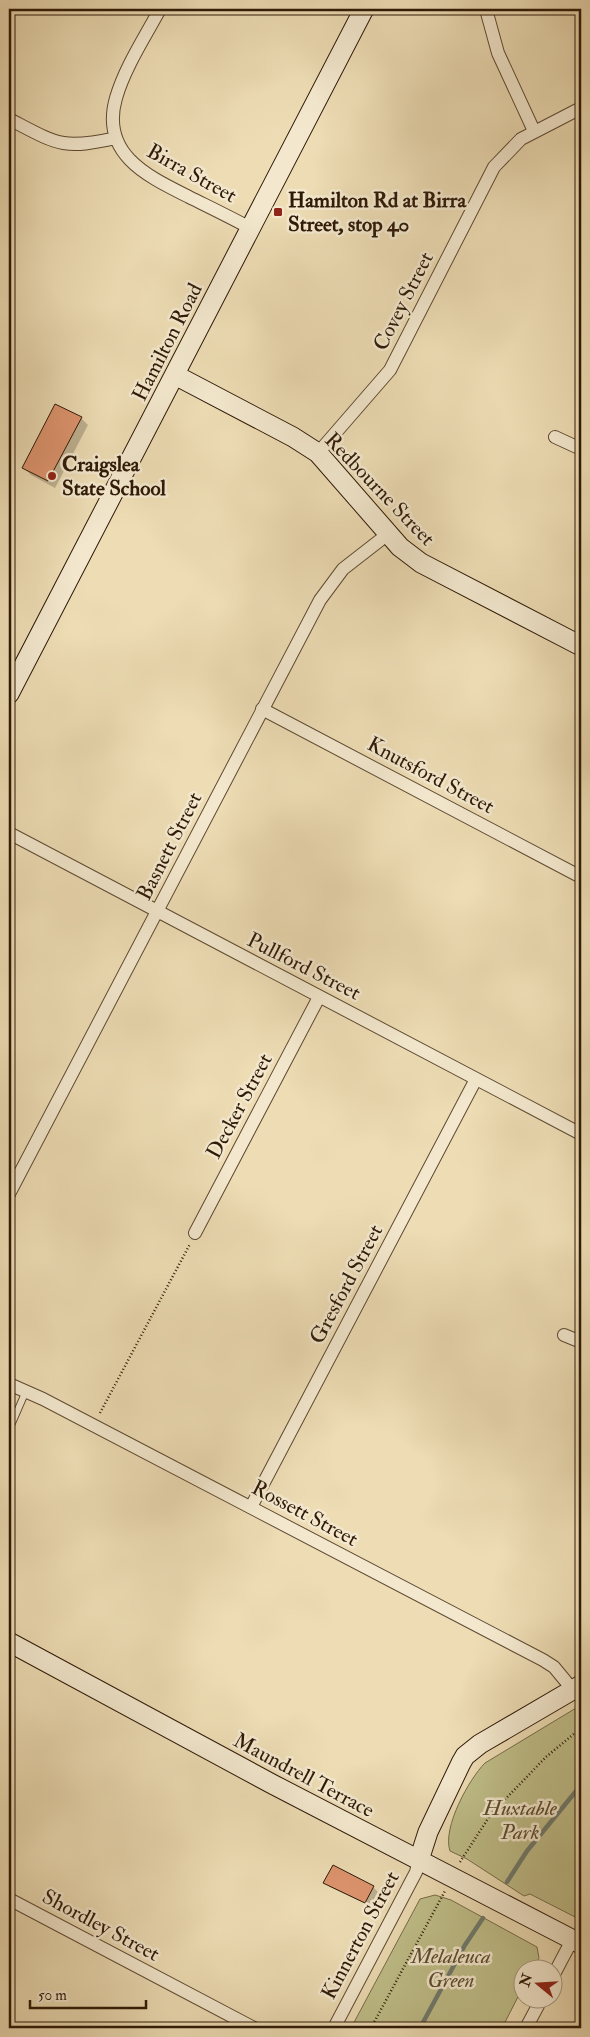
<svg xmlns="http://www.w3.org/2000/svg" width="590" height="2037" font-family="'IM FELL Double Pica',serif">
	<rect width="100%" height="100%" fill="#eddcb4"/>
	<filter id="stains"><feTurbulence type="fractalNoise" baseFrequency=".004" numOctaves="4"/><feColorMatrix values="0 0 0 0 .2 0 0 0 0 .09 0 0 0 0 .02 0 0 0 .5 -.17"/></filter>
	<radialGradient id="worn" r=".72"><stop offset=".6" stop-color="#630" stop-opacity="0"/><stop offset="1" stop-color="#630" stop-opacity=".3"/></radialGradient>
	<path fill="#bfbe89" stroke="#766c48" d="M581,1705V1920L530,1894L524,1896L467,1859L450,1851C442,1828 469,1779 485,1763Z
		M435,1895L451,1900L537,1947L539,1958L533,1969L522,1970V1989L502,2028H351L420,1899Z"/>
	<path fill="#0003" d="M81,418L88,425L55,488L31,475L23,467Z
		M325,1882L373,1887L378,1892L370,1906L330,1887Z"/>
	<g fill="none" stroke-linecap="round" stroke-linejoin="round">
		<path stroke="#6f7a6e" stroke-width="4.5" d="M507,1882L527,1851L581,1785
			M420,2028L465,1945L483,1918"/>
	</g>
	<path fill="#dd946e" stroke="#2e1907" d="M55,404L82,417L48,481L22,468Z
		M333,1865L374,1886L365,1903L323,1883Z"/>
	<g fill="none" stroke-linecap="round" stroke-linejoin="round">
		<defs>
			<path id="lane" d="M9,1430L26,1391"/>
			<path id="street" d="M160,9C145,37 125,67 116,98C100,154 147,176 189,197C209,207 230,217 250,228
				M487,13L498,53L534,131
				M9,119C57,144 62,150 116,138
				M555,437L581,449
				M318,453L390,370L494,167L521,139L581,108
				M262,709L581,877
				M9,833L581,1134
				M9,1194L320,600L343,569L388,534
				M195,1233L319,997
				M564,1335L581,1342
				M9,1384L43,1399L543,1660L554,1667L573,1690
				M251,1507L476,1079
				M9,1899L254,2028
				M552,1978L572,1940
				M334,2028L416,1872L419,1860
				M526,2028L541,2000"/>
			<path id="secondary" d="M175,375L293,437L318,453L400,547L421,563L581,646
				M9,694L364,9
				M9,1642L274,1785L581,1944
				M419,1860L428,1832L461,1763L465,1756L480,1744L581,1685"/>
		</defs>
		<use href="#lane" stroke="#5e4a32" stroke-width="8"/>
		<use href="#street" stroke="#5e4a32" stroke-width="14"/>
		<use href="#secondary" stroke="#2e1907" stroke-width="21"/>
		<path stroke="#2e1907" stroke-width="2.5" stroke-dasharray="1 2.5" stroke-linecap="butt" d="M100,1413L190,1244
			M460,1862L491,1814L546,1757L581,1728
			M371,2028L445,1891"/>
		<use href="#lane" stroke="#f3e8ce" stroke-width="6"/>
		<use href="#street" stroke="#f3e8ce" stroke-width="12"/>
		<use href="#secondary" stroke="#f3e8ce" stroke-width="19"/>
	</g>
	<g fill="#8f2418" stroke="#f3e8ce" stroke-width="2">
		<rect x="273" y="207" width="10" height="10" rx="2.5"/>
		<circle cx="52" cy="476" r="5"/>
	</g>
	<g text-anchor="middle" stroke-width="5" stroke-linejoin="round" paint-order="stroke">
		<g font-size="21" fill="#2e1907" stroke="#f3e8ce">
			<text transform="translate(192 173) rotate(29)" y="7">Birra Street</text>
			<text transform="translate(403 301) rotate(-63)" y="7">Covey Street</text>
			<text transform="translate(167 342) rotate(-63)" y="7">Hamilton Road</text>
			<text transform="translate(380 489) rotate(46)" y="7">Redbourne Street</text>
			<text transform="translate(431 775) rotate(28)" y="7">Knutsford Street</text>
			<text transform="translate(169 846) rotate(-63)" y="7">Basnett Street</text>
			<text transform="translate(304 966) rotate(27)" y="7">Pullford Street</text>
			<text transform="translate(239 1106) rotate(-62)" y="7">Decker Street</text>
			<text transform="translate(346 1284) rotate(-62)" y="7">Gresford Street</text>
			<text transform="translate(305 1513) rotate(28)" y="7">Rossett Street</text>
			<text transform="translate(304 1775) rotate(28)" y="7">Maundrell Terrace</text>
			<text transform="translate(101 1925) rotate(28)" y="7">Shordley Street</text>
			<text transform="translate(360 1935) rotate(-62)" y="7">Kinnerton Street</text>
		</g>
		<g font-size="21" font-weight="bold" fill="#2e1907" stroke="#f3e8ce" text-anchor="start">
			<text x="288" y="207">Hamilton Rd at Birra<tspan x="288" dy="24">Street, stop 40</tspan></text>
			<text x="62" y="471">Craigslea<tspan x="62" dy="24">State School</tspan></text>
		</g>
		<g font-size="21" font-style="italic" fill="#5a4b2e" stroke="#f3e8ce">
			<text x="520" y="1815">Huxtable<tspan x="520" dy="24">Park</tspan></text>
			<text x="451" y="1963">Melaleuca<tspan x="451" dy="24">Green</tspan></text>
		</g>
	</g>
	<rect width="590" height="2037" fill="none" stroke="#eddcb4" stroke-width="30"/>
	<rect x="10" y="10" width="570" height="2017" fill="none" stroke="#2e1907" stroke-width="2.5"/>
	<rect x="15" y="15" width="560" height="2007" fill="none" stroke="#2e1907"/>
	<g transform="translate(538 1984) rotate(288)"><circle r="24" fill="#f3e8ce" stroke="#a4957e"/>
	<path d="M0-4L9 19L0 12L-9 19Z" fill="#8f2418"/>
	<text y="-8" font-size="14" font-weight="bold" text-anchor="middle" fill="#2e1907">N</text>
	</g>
	<path d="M30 2000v8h116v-8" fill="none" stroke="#2e1907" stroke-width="2.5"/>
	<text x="38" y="2000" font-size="15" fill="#2e1907" stroke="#f3e8ce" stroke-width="4" paint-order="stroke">50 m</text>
	<rect width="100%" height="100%" filter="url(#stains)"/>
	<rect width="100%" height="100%" fill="url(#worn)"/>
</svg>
